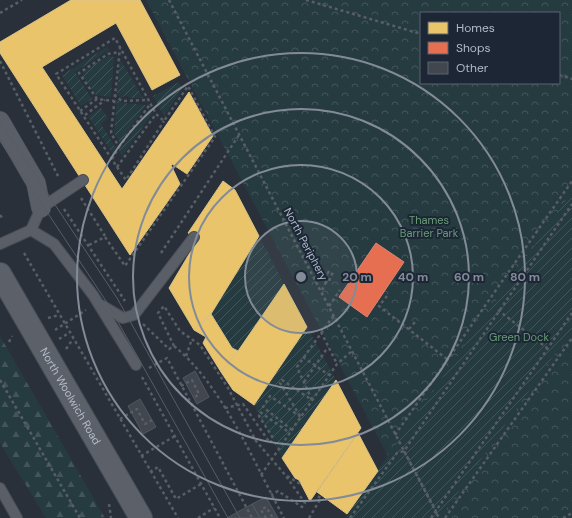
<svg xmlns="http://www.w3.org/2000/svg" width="572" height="518" font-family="'DM Sans',sans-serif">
	<defs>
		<pattern id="forest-firs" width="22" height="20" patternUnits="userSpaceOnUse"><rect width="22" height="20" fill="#263b40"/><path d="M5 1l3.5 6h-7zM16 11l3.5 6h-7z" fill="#43555a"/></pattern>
		<pattern id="park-crowns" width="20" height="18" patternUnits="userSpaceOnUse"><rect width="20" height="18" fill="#263b40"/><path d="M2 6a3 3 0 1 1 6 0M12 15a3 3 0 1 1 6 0" fill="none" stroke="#43555a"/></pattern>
		<pattern id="garden-furrows" width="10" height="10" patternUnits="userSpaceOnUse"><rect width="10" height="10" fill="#263b40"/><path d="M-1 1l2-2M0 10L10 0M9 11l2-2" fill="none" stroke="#43555a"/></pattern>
	</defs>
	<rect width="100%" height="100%" fill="#29303a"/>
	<path fill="url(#forest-firs)" d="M0,336L105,518H46L0,443Z"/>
	<path fill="url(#park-crowns)" fill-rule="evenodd" d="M146,0H572V518H345L388,456ZM421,13H559V83H421Z"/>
	<path fill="url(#garden-furrows)" d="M107,47L109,50L75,72L92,99L81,106L62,75Z
		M109,56L114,57L111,97L96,95L83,77L84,70Z
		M120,59L143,98H131L126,95L121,98L117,94Z
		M179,82L182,89L164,116L153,96Z
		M117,100L123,103L146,105L120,143L114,133Z
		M101,108L108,118L101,124L116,148L113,154L88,116Z
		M149,109L152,114L122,156L119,151Z
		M572,192V329L440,518H355L348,513Z
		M259,236L284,284L238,351L232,348L211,314Z
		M307,327L336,380L282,458L254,405Z"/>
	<path fill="#e9c46a" stroke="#d9c287" d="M71,0H140L180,75L152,90L116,23L42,67L122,189L189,92L213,136L187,174L172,164L171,165L180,184L130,255L0,53V42Z
		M223,181L235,190L259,236L211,314L194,330L169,288L198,239L188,233Z
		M284,284L307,327L254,405L233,390L221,372L238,351Z
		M211,314L232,348L238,351L221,372L203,343L206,337L194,330Z
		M336,380L361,428L310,501L299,480L295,478L282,458Z
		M358,433L378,471L347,514L317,492Z"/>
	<path fill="#e76f51" stroke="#d78675" d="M376,243L404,262L367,317L339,297Z"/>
	<path fill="#41464f" stroke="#515861" d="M195,371L209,397L197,404L183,378Z
		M140,399L156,427L143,434L128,406Z
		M266,497L278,518H260L252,504Z
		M252,504L260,518H227Z"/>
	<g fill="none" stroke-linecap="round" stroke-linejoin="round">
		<defs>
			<path id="service" d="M31,230L54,244L93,295L136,365
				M0,244L31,230L41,208L83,180
				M101,305L123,318L134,315L194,237
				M0,488L17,518"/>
			<path id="minor" d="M0,121L36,183L41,208"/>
			<g id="primary">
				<path id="s1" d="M0,274L141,518"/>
			</g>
		</defs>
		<use href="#service" stroke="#484c54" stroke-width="12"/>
		<use href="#minor" stroke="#484c54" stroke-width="20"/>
		<use href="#primary" stroke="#474d56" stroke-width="24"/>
		<path stroke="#575e64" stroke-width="2.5" stroke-dasharray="3 3" stroke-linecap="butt" d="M169,0L402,447
			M306,0L421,34
			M0,13L22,0
			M0,61L59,178
			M559,75L572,79
			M114,95L122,101L148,100
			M97,99L79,73L108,54L119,52
			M80,111L97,99L114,101
			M85,115L105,100
			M119,147L151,103
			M112,159L119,147L111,133L120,48
			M117,167L126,180L164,121
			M81,198L105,236
			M64,209L125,301
			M0,215L3,219
			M89,245L105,237L125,266L215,137L188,86L164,121L156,114L117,167L56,74L115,38L156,114
			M24,253L178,518
			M161,253L239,135
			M329,271L324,281L328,283L333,272
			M322,290L326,282
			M387,296L379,306L448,360
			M329,306L340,290
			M498,310L547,348
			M48,318L59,315
			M143,324L169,349L174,346C223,386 254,463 284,518
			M409,329L415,322
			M55,330L86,310
			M321,332L337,364
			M59,339L69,333
			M9,342L12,336
			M174,346L158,313L164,306L180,331L200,345L228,388L256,441L286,476L305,503L302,507L278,491L271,495
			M66,349L73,339
			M186,356L192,339
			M303,357L329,375
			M149,368L167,358L252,518
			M142,377L220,518
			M0,380L80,518
			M304,382L328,347
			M181,386L192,380L199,394L194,398
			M312,400L297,367L334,315
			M225,408L243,404L270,443L273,438L259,416L260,412L290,433
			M300,416L280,383L282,380L312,400
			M120,419L137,409L145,424L152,420
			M292,430L263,407L270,396L301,417
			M395,435L572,181
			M404,451L436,511
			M141,456L175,436
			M150,472L158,467L176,499L201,484
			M261,475L337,364L352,351
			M287,476L302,485
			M109,504L111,518
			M437,514L439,518
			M198,518L214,508
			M266,518L261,510L266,507L273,518
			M309,518L321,498L315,495
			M350,518L397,453L404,451L572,204
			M431,518L572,313
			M445,518L572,338
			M563,518L572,513"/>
		<use href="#service" stroke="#5a5f67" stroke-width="10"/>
		<use href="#minor" stroke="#5a5f67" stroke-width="19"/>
		<use href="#primary" stroke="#5c6169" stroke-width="22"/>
		<path stroke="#585d65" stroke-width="1" d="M0,122L117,298L240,518
			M0,141L108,304L228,518"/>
		<path stroke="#575e64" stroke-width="2.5" stroke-dasharray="3 3" stroke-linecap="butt" d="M402,447L437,514"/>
	</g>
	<circle cx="301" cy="277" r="56" fill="#838b98" fill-opacity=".12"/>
	<g fill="none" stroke="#838b98" stroke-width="2">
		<circle cx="301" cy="277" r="56"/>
		<circle cx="301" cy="277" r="112"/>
		<circle cx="301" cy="277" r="168"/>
		<circle cx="301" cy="277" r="224"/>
	</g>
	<g text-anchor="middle" stroke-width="4" stroke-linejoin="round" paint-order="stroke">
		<g font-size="11" fill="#689d75" stroke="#1c2635">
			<text x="429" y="224">Thames<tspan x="429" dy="13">Barrier Park</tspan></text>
			<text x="519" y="341">Green Dock</text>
		</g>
		<g font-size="11" fill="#b3bcca" stroke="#1c2635">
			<text transform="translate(306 244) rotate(62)" y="4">North Periphery</text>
			<text dy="4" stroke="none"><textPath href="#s1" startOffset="141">North Woolwich Road</textPath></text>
		</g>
	</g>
	<circle cx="301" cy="277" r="6" fill="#838b98" stroke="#1c2635" stroke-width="2"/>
	<g font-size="12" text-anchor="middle" font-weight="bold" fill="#838b98" stroke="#1c2635" stroke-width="4" stroke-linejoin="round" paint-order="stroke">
		<text x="357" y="281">20 m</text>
		<text x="413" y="281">40 m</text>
		<text x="469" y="281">60 m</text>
		<text x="525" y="281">80 m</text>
	</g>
	<rect x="420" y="12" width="140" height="72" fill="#1c2635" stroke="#586271"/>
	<rect x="428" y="22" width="20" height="12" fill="#e9c46a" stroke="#586271"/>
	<text x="456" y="32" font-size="12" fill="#b3bcca">Homes</text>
	<rect x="428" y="42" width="20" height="12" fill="#e76f51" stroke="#586271"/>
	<text x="456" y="52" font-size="12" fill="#b3bcca">Shops</text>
	<rect x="428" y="62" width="20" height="12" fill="#41464f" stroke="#586271"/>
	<text x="456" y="72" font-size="12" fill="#b3bcca">Other</text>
</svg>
